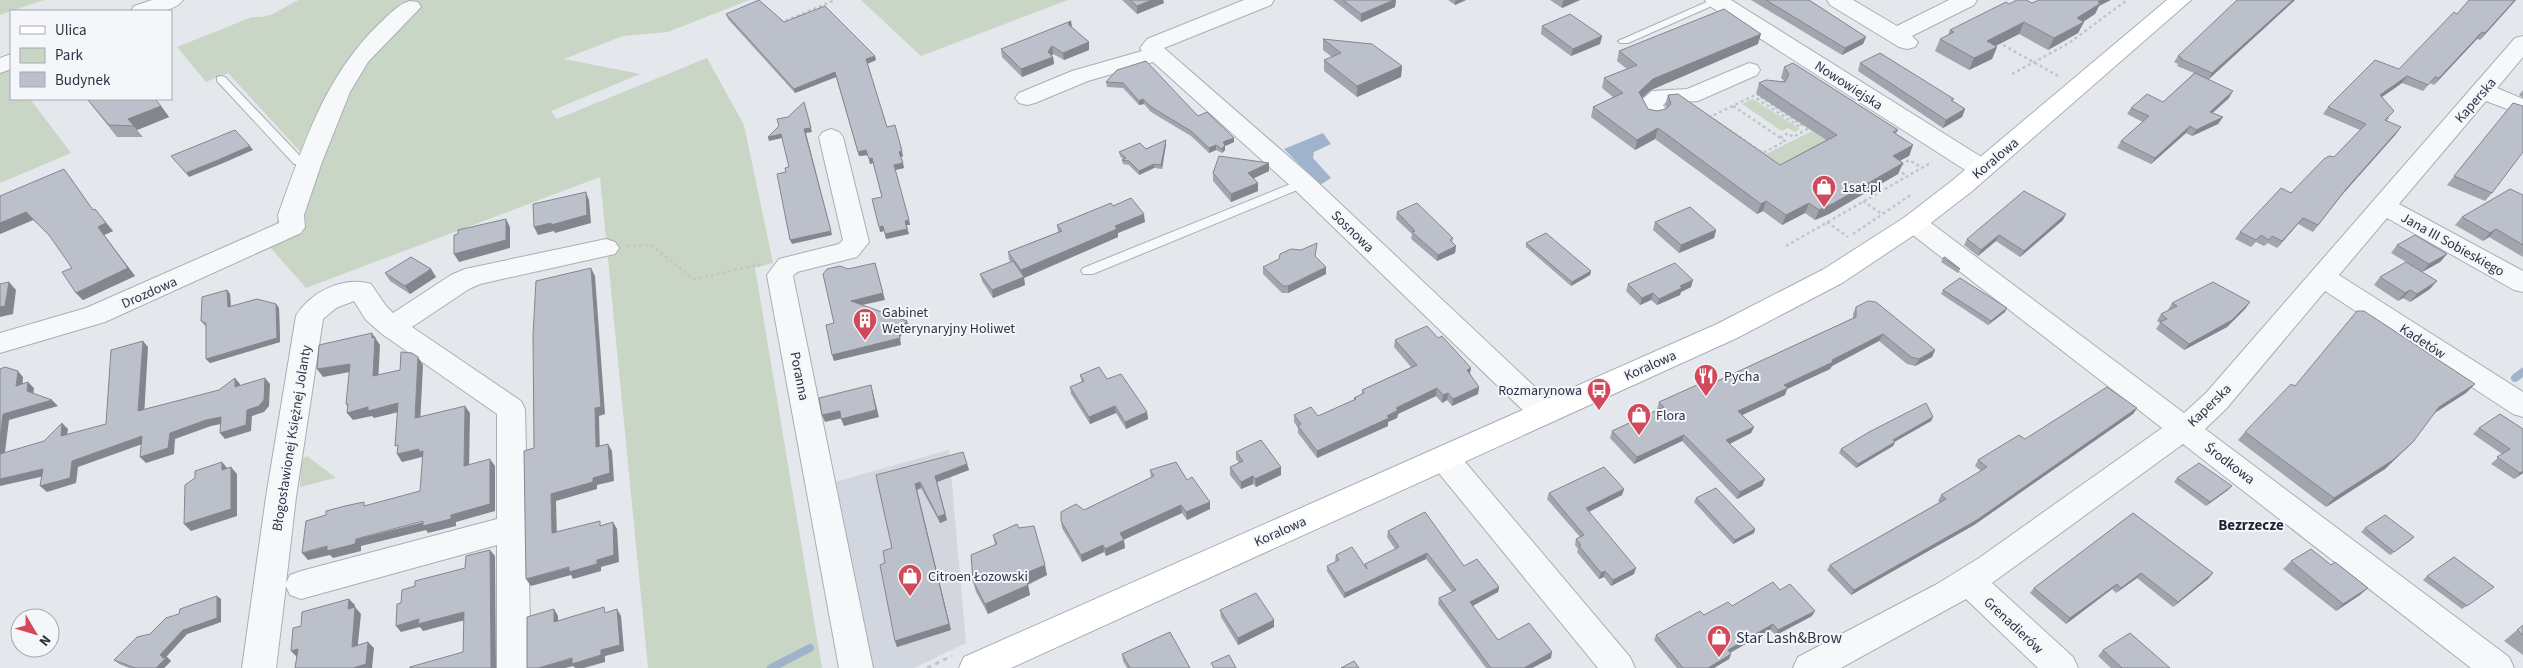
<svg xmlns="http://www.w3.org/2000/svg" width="2523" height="668" font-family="'Source Sans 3',sans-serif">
	<rect width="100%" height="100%" fill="#e4e7ec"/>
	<path fill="#d2d6de" d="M949,450L966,643L914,668H870L831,483Z"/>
	<path fill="#c9d6c5" d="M0,0H44L0,15Z
		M299,0H749L668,32L623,36L564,59L640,74L551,111L557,119L707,58L744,125L773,263L755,268L822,668H648L600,177L306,288L267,244L305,157L228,73L206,82L177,47L252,17C276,18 279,8 299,0Z
		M861,0H1068L921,56Z
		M7,68L11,73V99H30L71,153L0,183V71Z
		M1753,99L1800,129L1795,132L1788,128L1782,131L1742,104Z
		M1812,131L1840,150L1791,171L1754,160Z
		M307,456L335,477V478L300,487L301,460Z"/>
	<path fill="#9fb4cc" d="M1323,133L1331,144L1314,152L1313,158L1331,178L1320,185L1284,149Z"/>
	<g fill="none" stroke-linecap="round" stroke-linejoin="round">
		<path stroke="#9fb4cc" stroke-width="8" d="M2515,378L2523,372
			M771,668L810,648"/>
		<defs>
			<path id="lane" d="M1711,0L1723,1L1628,43H1620L1618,41Z
				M221,76L225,77L301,157L315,158L317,161L315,164H294L217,81V77Z
				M1303,179L1307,180L1309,183L1307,186L1093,274H1083L1081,271L1083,268Z"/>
			<path id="street" d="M152,0H183C173,14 147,12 131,11L134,6Z
				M1244,0H1274L1271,5L1164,48L1312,177L1554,405L1558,413L1554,421L1544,424L1534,421L1294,189L1153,62L1088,81L1035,103L1027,105L1019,103L1015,98L1019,93L1072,71L1142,51L1140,48L1147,39Z
				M1705,0H1731L1991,163L1994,169L1991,175L1982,177L1973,175L1708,5Z
				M1827,0H1853L1897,26L1949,0H1977L1974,5L1912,36L1918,42L1915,47L1907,49L1899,47L1830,5Z
				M410,1L418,2L421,7L368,62L350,92L322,162L304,215L305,227L301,233L105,322L0,353V333L86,308L279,223L278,215C304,144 324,77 380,23C389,15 398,4 410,1Z
				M2523,36V57L2497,88L2523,99V115L2486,101L2399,204L2523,271V292L2514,290L2387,218L2339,275L2523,392V417L2513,414L2325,291L2226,409L2205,429L2509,657L2514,668H2471L2183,444L1992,583L2073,657L2078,668H2038L1966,599L1841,668H1793L1798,657L1937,584L1979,558L2162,428L1905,229L1901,223L1905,217L1914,214L1923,217L2184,413L2206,393L2515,38Z
				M11,54V69L0,73V58Z
				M1749,63L1757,65L1760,70L1757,75L1698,101L1665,103L1663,105L1667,113L1663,118L1655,120L1647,118L1638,103L1652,91L1687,89Z
				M831,129L839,132L843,137L869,242L857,257L797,272L793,276L873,668H839L767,275L779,259L839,244L843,240L819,137L823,132Z
				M606,239L615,242L619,248L615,254L480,284L469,289L412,327L521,401L525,409L531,668H497V545L301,599L290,595L286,586L276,668H242L266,497L296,316C311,291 344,276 371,284L386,306L393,313L451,275L465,269ZM354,301L366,320L382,334L497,414V519L301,571L290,575L286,583L296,497L323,319L336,308Z
				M1444,446L1455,450L1630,657L1635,668H1598L1433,466L1429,458L1433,450Z"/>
			<path id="secondary" d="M2167,0H2191L1971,192L1923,229L1842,283L1737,338L1011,668H959L964,657L1717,324L1824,269L1905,217L1953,180Z"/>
		</defs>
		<use href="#lane" stroke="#a9aeb7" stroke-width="2"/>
		<use href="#street" stroke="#a9aeb7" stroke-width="2"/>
		<use href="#secondary" stroke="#a9aeb7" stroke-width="2"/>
		<path stroke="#c2c5cb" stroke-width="2.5" stroke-dasharray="3 3" stroke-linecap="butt" d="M780,23L835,0
			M1998,42L2058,76
			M2012,74L2069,43L2127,0
			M1733,106L1785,141L1763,153L1710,117L1753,96L1800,127L1802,125L1758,95L1761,94
			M1780,138L1788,133L1793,137L1811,127
			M1901,165L1909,160L1921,167
			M1897,169L1907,176
			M1863,201L1882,214
			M1827,222L1848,237
			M1853,234L1912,194
			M627,246L651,245L694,279L761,264
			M1786,246L1932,162"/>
		<path stroke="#c2c5cb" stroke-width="3" stroke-dasharray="4.5 4.5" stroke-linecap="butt" d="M927,668L952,656"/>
		<use href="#lane" fill="#f7f8fa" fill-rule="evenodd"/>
		<use href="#street" fill="#f7f8fa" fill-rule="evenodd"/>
		<use href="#secondary" fill="#fff" fill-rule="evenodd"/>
	</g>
	<path fill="#a1a5ae" d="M1122,0H1163L1164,3L1137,14Z
		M1333,0H1396L1395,7L1361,22Z
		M1448,0H1466L1455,5Z
		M1550,0H1580L1562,8Z
		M1751,0H1809L1866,37L1863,44L1842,55Z
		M2295,0L2208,79L2229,98L2213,113L2223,117L2218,124L2192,136L2186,133L2151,164L2117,148L2121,141L2143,122L2127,114L2131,108L2163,102L2194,73L2177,66L2178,64L2174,62L2178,56Z
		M2516,0L2480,40L2477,39L2434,85L2430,83L2423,91L2402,83L2382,97L2389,118L2386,121L2396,134L2341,196L2313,232L2298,224L2277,248L2268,243L2264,246L2256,242L2251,247L2235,239L2240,232L2291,193L2334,157L2360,130L2323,114L2328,107L2399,69L2457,14Z
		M2032,3L2099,6L2095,14L2084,21V22L2078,33L2048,50L2019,34L1995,46L1997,47L1992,59L1969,70L1935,51L1940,39L1948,35L1950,30L2009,4Z
		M726,14L784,22L876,60L867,64L887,127L903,156L901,157L904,168L895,170L910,225H907L909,234L886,239L884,231L880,232L882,197L873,163L870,164L868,155L859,156L836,77L795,93L728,19Z
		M1071,21L1072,28L1089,42V50L1064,60L1053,54L1052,55L1053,57L1054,64L1022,77L1002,57L1001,49Z
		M1542,26L1602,36L1600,44L1571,56L1541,34Z
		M1323,39L1402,66L1401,77L1357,97L1324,71V60L1332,57L1323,50Z
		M1758,44L1651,90L1642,98L1648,109L1657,111L1667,109L1665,105L1668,95L1780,165L1826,140L1756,94L1759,83L1784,81L1781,78L1784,67L1898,130L1896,134L1913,145L1909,156L1899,161L1903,163L1898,174L1829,214L1815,220L1805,213L1782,225L1763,211L1757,214L1655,139L1635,150L1591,117L1593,107L1613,97L1602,88L1604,78L1627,69L1617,61L1619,51Z
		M1860,63L1953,101L1965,109L1962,117L1943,128L1858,71Z
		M1117,70L1198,116L1234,142L1225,146V150L1222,153L1216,150L1209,153L1191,136L1151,112L1144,104L1139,105L1123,88L1107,87L1106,82Z
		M2523,90V98L2519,95Z
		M87,99L161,106L169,117L137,130L143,137H117Z
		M2507,111L2492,193L2485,201L2447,185Z
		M1166,140V144L1162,169L1154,168L1139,175L1129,165L1123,164L1122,160H1124L1120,156L1119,152L1146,149Z
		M1269,163V171L1254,178L1258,183V191L1231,202L1213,181V173Z
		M70,177L93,210L113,231L104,235L135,276L83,300L76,293L72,268L52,238L33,220L0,234Z
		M2523,195V257L2489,237L2483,241L2455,225L2462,217Z
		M1113,206L1145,222L1118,233V237L1024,278L1025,285L993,298L982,281L980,274L1011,262L1009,260L1008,252L1058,232L1057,225Z
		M1397,212L1453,238L1452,242L1456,246L1455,253L1437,261L1411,239L1412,234L1396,219Z
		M2063,220L2020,257L1996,241L1978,256L1964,245L1967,239Z
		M1655,222L1716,230L1714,238L1679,253L1653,230Z
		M1526,243L1591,271L1590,275L1571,286L1526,247Z
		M2397,245L2447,254L2440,262L2422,272L2430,289L2410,302L2403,298L2398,301L2374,285L2380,277L2406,262L2391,253Z
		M1301,250H1316L1315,257L1326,274L1288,293H1282L1263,274V267Z
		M1943,258L1960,269L1958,273L1941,262Z
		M431,269L436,277L410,294L390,281L385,273Z
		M1628,284L1691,287L1681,292L1680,295L1657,305L1651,300L1640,305L1626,291Z
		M227,290L230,294L231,306L276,304L279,308L280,342L210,363L206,359V326L204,325L201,321Z
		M1943,290L2005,312L1988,325L1941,294Z
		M2250,302L2245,309L2227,327L2184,350L2156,329L2160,323L2157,321L2161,314L2169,310H2168L2172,303Z
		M1856,307L1935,350L1932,357L1915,366L1907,364L1879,341L1832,366L1830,369L1787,389L1785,395L1742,415L1754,427L1751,433L1730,444L1765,479L1762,486L1737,499L1682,441L1634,464L1610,438L1612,431L1658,410L1657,409L1659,402L1711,384L1853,318V314Z
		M1438,338L1471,368L1470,374L1479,387L1478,394L1452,406L1447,400L1442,403L1436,396L1398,414L1397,418L1388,422V426L1317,458L1298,433V428L1294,422V415L1318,416L1354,400V398L1362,394V390L1411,367L1394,347L1395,340Z
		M1080,375L1107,379L1147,412L1148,419L1126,429L1116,413L1090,424L1071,394L1070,387L1082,383Z
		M2295,386L2466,393L2434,413L2413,442L2385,469L2326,507L2238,440L2245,432Z
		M2137,408L2133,414L1974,525L1851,595L1827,570L1830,565L1940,502L1938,501L1941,495L1981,471L1975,466L1978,460L2025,439Z
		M1933,417L1931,421L1895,441L1893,446L1856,468L1839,453L1841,449Z
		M2479,428L2523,429V473L2514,479L2491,464L2502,454L2473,434Z
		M1236,452L1281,467V475L1256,487L1253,484L1241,489L1230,475V467L1239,463L1236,459Z
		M967,464L969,470L937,482L947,520L940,523L921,488L917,490L951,630L897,647L895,641L885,563L892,548L876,475Z
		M1150,470L1187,480L1210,509L1187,520L1182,513L1123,539L1125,548L1106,556L1104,552L1082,562L1062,528L1061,521L1151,478Z
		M2177,478L2228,490L2206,506L2174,482Z
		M1624,489L1622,495L1589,512L1634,574L1611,586L1604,577L1599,579L1577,552L1578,549L1575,545L1576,539L1580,537L1547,499L1549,493Z
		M1696,498L1755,529L1754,533L1733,544L1694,502Z
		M2133,513L2213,573L2208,579L2173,607L2137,578L2116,593L2112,589L2066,624L2030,593L2034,588Z
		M2365,528L2414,537L2390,555L2361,532Z
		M1388,531L1464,566L1499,587L1498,592L1472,606L1498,640L1551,658L1532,668H1486L1438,604L1439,598L1452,592L1426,559L1344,598L1327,571V566L1336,562L1335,560L1336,555L1365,565L1395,549L1387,537Z
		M993,535L1047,575L1028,585L1030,595L988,614L976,592L973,581L995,545Z
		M2291,561L2360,595L2336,611L2283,569Z
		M2427,576L2489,591L2462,609L2423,580Z
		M221,599V622L187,634L166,657H167L171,661L164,668H129L119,664L114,660L150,634Z
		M1732,606L1812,616L1776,635L1770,630L1730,653L1731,654L1729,659L1714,668H1677L1654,640L1656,635L1704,615Z
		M1220,610L1274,620V627L1238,645L1221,617Z
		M2523,625V655L2504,641Z
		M2103,650L2170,668H2111L2098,656Z
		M1122,654L1190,668H1127L1123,661Z"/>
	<path fill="#83868d" d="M1152,0H1163L1164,3L1137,14V6Z
		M1394,0H1396L1395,7L1361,22V14Z
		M1458,0H1466L1455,5V1Z
		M1565,0H1580L1562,8L1563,1Z
		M2098,0H2111L2099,6L2095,14L2077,26L2084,22L2078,33L2048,50L2054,38Z
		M2293,0H2295L2208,80L2212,73Z
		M2515,0H2516L2480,40L2485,33Z
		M1071,21L1072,28L1068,24Z
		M2024,22L2019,34L1982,53L1987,41Z
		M2482,32L2477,39L2434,85L2439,78Z
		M1761,34L1758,44L1651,90L1636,103L1639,92L1653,79Z
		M1602,36L1600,44L1571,56L1573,49Z
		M1866,37L1863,44L1842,55L1845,48Z
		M1089,42V50L1064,60L1063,53Z
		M1052,46L1053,54L1050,58L1053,57L1054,64L1022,77L1021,69L1048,52Z
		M1997,47L1992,59L1969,70L1974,58Z
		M875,56L876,60L867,64L866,59Z
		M1402,66L1401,77L1357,97V86Z
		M835,72L836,77L795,93L794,89Z
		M2407,76L2402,83L2376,101L2380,95Z
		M2233,91L2229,98L2206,118L2210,112Z
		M1143,99L1144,104L1139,105V101Z
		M804,102L812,132L806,133L832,235L792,244L790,240L804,129Z
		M161,106L169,117L137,130L128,119Z
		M1965,109L1962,117L1943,128L1946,120Z
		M2223,117L2218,124L2192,136L2196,130Z
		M2190,126L2186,133L2151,164L2155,158Z
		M2401,127L2396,134L2341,196L2313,232L2346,189Z
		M1658,128L1655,139L1635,150L1637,140Z
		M781,134L782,138L769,141L768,137Z
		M1234,138V142L1225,146V150L1222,153L1223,142Z
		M1166,140V144L1162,169L1161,165Z
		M1216,145V150L1209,153V148Z
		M1913,145L1909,156L1888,167L1893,156Z
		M250,146L253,150L221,164L189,177L186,173Z
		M866,150L868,155L859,156L858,152Z
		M902,151L903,156L901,157L899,152Z
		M872,158L873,163L870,164L869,159Z
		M903,163L904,168L895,170L894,165Z
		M1269,163V171L1248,181V173Z
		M1903,163L1898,174L1829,214L1815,220L1819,210Z
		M1154,164V168L1139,175V171Z
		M1258,183V191L1231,202V194Z
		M586,192L589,200L591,223L555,233L554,231L538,235L534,227Z
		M1766,201L1763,211L1757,214L1761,204Z
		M1809,203L1805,213L1782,225L1786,215Z
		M95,209L113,231L104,235L135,276L83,300L76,293L98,227Z
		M26,212L33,220L0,234V223Z
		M1144,214L1145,222L1118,233V237L1024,278L1025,285L993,298L992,290L1022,278L1021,270L1115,226Z
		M2066,214L2063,220L2020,257L2024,251Z
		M2303,218L2298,224L2277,248L2282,241Z
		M506,219L510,227V248L459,262L454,254Z
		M909,220L910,225H906L905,221Z
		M883,226L884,231L880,232L879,227Z
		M907,229L909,234L886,239L885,234Z
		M2496,229L2489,237L2483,241L2490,233Z
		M1716,230L1714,238L1679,253L1681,245Z
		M1999,235L1996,241L1978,256L1981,250Z
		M1456,246L1455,253L1437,261L1438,255Z
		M2447,254L2440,262L2422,272L2429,264Z
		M875,263L885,300L853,307L851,301Z
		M1326,267V274L1288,293V286Z
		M591,268L595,276L605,414L599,416L600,454L596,447Z
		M431,269L436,277L410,294L405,286Z
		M1591,271L1590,275L1571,286L1572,282Z
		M1693,280L1691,287L1681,292L1680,295L1657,305L1659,299L1680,286Z
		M2437,281L2430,289L2410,302L2417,294Z
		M9,282L16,290L13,314L0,317V307Z
		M227,290L230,294L231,311L228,307Z
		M2410,290L2403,298L2398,301L2405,293Z
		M1653,293L1651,300L1640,305L1642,298Z
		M2250,302L2245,309L2227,327L2184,350L2189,344Z
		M276,304L279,308L280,342L210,363L206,359Z
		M2007,308L2005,312L1988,325L1991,321Z
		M907,321L909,327L900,337L901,345L834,361L832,355L898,331Z
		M372,333L380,345L378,384L373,376Z
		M1883,334L1879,341L1832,366L1830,369L1787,389L1785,395L1736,418L1738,411L1784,385Z
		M143,341L148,347L144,417L138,411Z
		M1935,350L1932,357L1915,366L1919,359Z
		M418,357L423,365L420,425L415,418Z
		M350,364L355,371L323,377L317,369Z
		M1471,368L1469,375L1467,370Z
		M18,371L23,377L22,392L16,386Z
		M235,378L240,384V393L235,387Z
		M265,378L270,384L269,406L264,412L252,416L251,431L225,439L220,433L247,410Z
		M28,382L34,388L33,397L27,391Z
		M2475,384L2466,393L2430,416L2439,407Z
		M871,385L879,417L844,426L841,419Z
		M1479,387L1478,394L1452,406L1453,399Z
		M1437,388L1436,396L1398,414L1397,418L1388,422V426L1317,458V451L1387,416L1396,408Z
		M1448,393L1447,400L1442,403L1443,395Z
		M52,400L58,406L9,420L4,460L0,456V438L3,414Z
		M398,403L403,411L374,418L372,416L353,420L347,413L351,412L346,404H348L368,407Z
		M465,406L470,413L469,473L464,466Z
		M1115,406L1116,413L1090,424L1089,417Z
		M2137,408L2133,414L1974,525L1851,595L1854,590Z
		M840,411L842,418L825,422L822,415Z
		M1147,412L1148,419L1126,429L1125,422Z
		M221,417L226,423L211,426L175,439L174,454L146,463L140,457L170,433L206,420Z
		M1933,417L1931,421L1891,444L1893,440Z
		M62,423L68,429L66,442L61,436Z
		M1754,427L1751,433L1723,447L1726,440Z
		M1684,435L1682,441L1634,464L1637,457Z
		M142,436L148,442L78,467L76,483L47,492L40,486L72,461Z
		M1895,442L1893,446L1856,468L1858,464Z
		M2413,442L2385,469L2326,507L2334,498Z
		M608,444L612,451L614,481L597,485V489L556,501L557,540L552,533L551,494L593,478Z
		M419,449L423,451L424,459L422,457L402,462L397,454Z
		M490,459L495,466V511L456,522V526L428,533L426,530L361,546V551L333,558L330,555L308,560L302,553L451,515Z
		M222,462L228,469L222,470Z
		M967,464L969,470L937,482L947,520L940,523L938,517L935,476Z
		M231,467L237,474V516L191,531L184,524Z
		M1281,467V475L1256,487L1255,479Z
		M43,469L49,475L0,486V479Z
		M2523,471V473L2514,479L2520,473Z
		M1253,476V484L1241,489V482Z
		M1765,479L1762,486L1737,499L1740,492Z
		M920,482L921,488L917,490L951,630L897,647L895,641L915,484Z
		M2232,486L2228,490L2206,506L2210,502Z
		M1624,489L1622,495L1584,514L1586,508Z
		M1210,502V509L1187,520L1186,512Z
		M1181,505L1182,513L1121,541L1120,533Z
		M613,522L617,529L619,562L601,567V571L573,579L571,575L531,586L526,579L597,560Z
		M1755,529L1754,533L1733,544L1735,540Z
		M2414,537L2410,541L2390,555Z
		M1124,540L1125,548L1106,556L1105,549Z
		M1103,545L1104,552L1082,562L1081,555Z
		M490,550L495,556L496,668H491Z
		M1427,553L1426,559L1344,598L1345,593Z
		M1045,565L1047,575L1026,585L1024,574Z
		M1636,568L1634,574L1611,586L1613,580Z
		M1605,571L1604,577L1599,579L1601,573Z
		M2141,573L2137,578L2116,593L2121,588Z
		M2213,573L2208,579L2173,607L2178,602Z
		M2117,584L2112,589L2066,624L2070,618Z
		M1028,585L1030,595L988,614L985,604Z
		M1499,587L1498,592L1469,608L1470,602Z
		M2368,588L2360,595L2336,611L2343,604Z
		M217,596L221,599V622L187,634L165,658L167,657L171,661L164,668H156L160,655L183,630Z
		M349,599L355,605L354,615L348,609Z
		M355,607L361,614L357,653L352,647Z
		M554,609L558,616V628L554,622Z
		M617,609L621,616L624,651L605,656V662L584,668H575L573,666L565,668H538L601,650Z
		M1815,611L1812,616L1776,635L1778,630Z
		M464,612L469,619L423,631L420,627L401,632L396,626L419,619Z
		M1274,620V627L1238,645V638Z
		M1773,624L1770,630L1726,655L1728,650Z
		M368,642L374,648L372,668H353Z
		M298,649L297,657L291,651Z
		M1552,652L1551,658L1532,668H1524Z
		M1731,654L1729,659L1714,668H1708Z"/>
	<path fill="#bbc0ca" stroke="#83868d" d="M759,0L784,22L825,6L875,56L866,59L887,127L895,125L902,151L899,152L903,163L894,165L909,220L905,221L907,229L885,234L883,226L879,227L872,199L882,197L872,158L869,159L866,150L858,152L835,72L794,89L726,14Z
		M1130,0H1152L1137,6Z
		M1343,0H1394L1361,14Z
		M1766,0H1809L1866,37L1845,48Z
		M2017,0H2026L2032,3L2039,0H2101L2098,2L2101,3L2077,18L2084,22L2054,38L2024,22L1987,41L1997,47L1974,58L1940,39L1954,32L1950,30L2006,2L2009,4Z
		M2237,0H2293L2212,73L2181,59L2182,58L2178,56Z
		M2469,0H2515L2485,33L2482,32L2439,78L2435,77L2428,85L2407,76L2380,95L2394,111L2385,120L2401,127L2346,189L2318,225L2303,218L2282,241L2272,236L2269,240L2261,235L2256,240L2240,232L2281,188L2291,193L2324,159L2329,156L2334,157L2366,124L2328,107L2375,60L2399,69L2454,12L2457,14Z
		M1724,9L1761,34L1653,79L1639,92L1648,109L1657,111L1666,109L1671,104L1668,95L1678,94L1780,165L1837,135L1759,83L1766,80L1785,82L1789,74L1784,67L1793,63L1898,130L1893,132L1913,145L1893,156L1903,163L1834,203L1819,210L1809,203L1786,215L1766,201L1761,204L1658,128L1637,140L1593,107L1623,93L1604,78L1637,65L1619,51Z
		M1570,14L1602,36L1573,49L1542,26Z
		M1071,21L1068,24L1089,42L1063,53L1052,46L1048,52L1053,57L1021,69L1001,49Z
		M1323,39L1372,44L1402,66L1357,86L1324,60L1341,53Z
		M1880,53L1954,99L1951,100L1965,109L1946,120L1860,63Z
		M1146,61L1198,116L1207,112L1234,138L1223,142L1225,145L1222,149L1216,145L1209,148L1191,131L1151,107L1143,99L1139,101L1123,83L1106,82L1117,70Z
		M2195,73L2233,91L2210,112L2223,117L2196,130L2190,126L2155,158L2121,141L2149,116L2131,108L2147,94L2163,102Z
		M87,99H155L161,106L128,119L134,126L109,125Z
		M804,102L811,128L804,129L831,231L790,240L777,174L786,172L785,168L789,167L781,134L768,137L779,126L777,119L788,117Z
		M2513,103L2523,106V152L2492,193L2454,176Z
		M235,130L250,146L218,160L186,173L171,156Z
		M1166,140L1161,165L1154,164L1139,171L1129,161L1122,160L1126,158L1119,152L1140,143L1146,149Z
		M1219,156L1269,163L1248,173L1258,183L1231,194L1213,173Z
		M64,169L93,210L95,209L106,223L98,227L128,268L76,293L62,272L72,268L49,235L26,212L0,223V196Z
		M2510,189L2523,195V245L2496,229L2490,233L2462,217Z
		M2024,191L2066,214L2024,251L1999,235L1981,250L1967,239Z
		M586,192L587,215L551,225V223L534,227L533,204Z
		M1131,198L1144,214L1115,226L1117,229L1021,270L1008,252L1062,231L1057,225L1111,203L1113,206Z
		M1417,203L1453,238L1450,240L1456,246L1438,255L1412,232L1415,231L1397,212Z
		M1690,207L1716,230L1681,245L1655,222Z
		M506,219V240L454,254V235L458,234V230Z
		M1546,233L1591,271L1572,282L1526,243Z
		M2415,235L2447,254L2429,264L2397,245Z
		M1317,243L1315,256L1326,267L1288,286H1283L1263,267L1279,259L1280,254L1291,249L1301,250Z
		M411,257L431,269L405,286L385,273Z
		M1945,257L1960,269L1943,258Z
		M1013,261L1024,277L992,290L980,274Z
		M2406,262L2437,281L2417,294L2410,290L2405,293L2380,277Z
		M875,263L883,293L851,301L907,321L898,331L900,338L832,355L826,325L834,323L823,274L827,269L840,266L848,269Z
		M1675,263L1693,280L1680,286L1682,288L1659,299L1653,293L1642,298L1628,284Z
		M591,268L601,407L595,408L596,447L608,444L610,473L593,478V482L551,494L552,533L600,521V526L613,522L614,555L597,560V564L569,572V567L526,579L524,451L534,448L533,335L536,281Z
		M1960,278L2007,308L1991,321L1943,290Z
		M9,282L5,306L0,307V284Z
		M2213,282L2250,302L2232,320L2189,344L2160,322L2167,319L2161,314L2177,306L2172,303Z
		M227,290L228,307L257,299L276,304L277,338L206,359V323L201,321L202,297Z
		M1868,301L1876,302L1935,350L1919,359L1911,357L1883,334L1832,360L1833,362L1784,385L1788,388L1738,411L1754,427L1726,440L1765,479L1740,492L1684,435L1637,457L1612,431L1664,407L1659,402L1708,380L1711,384L1856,317V307Z
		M2357,311H2364L2475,384L2439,407L2413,442L2393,460L2334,498L2245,432L2291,384L2295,386Z
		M1427,326L1438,338L1442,336L1471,368L1467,370L1479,387L1453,399L1448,393L1443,395L1437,388L1396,408L1398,410L1387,416L1389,418L1317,451L1298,426L1301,424L1294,415L1311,407L1318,416L1356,399L1354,398L1364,393L1362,390L1417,365L1395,340Z
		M372,333V338L375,337L373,376L400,370L401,352L412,353L418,357L415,418L465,406L464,466L490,459V504L451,515V519L423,526V521L356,539L355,544L327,551V546L302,553L306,521L326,515V511L345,506L364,502V506L420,491L423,451L419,452V449L397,454L398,445L395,446L398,403L368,411V407L347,413L348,404H346L350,364L317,369L319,345Z
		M143,341L138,411L219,390L235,378V387L265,378L264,400L259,406L247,410L246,425L220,433L221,417L206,420L170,433L168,448L140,457L142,436L72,461L70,478L40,486L43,469L0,479V454L44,441L62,423L61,436L106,424L111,350Z
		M5,367L18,371L16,386L28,382L27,391L52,400L3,414L0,438V369Z
		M1099,367L1107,379L1121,374L1147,412L1125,422L1115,406L1089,417L1070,387L1084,381L1080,375Z
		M871,385L876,410L841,419L840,411L822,415L819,398Z
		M2107,387L2137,408L1977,520L1854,590L1830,565L1946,499L1941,495L1987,467L1978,460L2019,435L2025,439Z
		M1926,403L1933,417L1893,440L1895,442L1858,464L1841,449L1869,432Z
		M2500,414L2523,429V471L2520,473L2497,457L2510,449L2479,428Z
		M1261,440L1281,467L1255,479L1253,476L1241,482L1230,467L1243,461L1236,452Z
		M963,452L967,464L935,476L945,514L938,517L920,482L915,484L949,624L895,641L880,565L885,563L883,551L892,548L876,475Z
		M222,462V470L231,467V509L184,524L185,485L195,478V471Z
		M1176,462L1187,480L1192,477L1210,502L1186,512L1181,505L1120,533L1124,540L1105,549L1103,545L1081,555L1061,521V512L1076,504L1084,510L1154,476L1150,470Z
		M2199,463L2232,486L2210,502L2177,478Z
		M1604,467L1624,489L1586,508L1636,568L1613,580L1605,571L1601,573L1579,546L1581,545L1576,539L1584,535L1549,493Z
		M1716,488L1755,529L1735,540L1696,498Z
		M1425,512L1464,566L1477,559L1499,587L1470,602L1498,640L1529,623L1552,652L1524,668H1491L1439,598L1456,590L1427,553L1345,593L1327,566L1339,560L1336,555L1352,547L1367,569L1365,564L1399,547L1388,531Z
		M2133,513L2213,573L2178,602L2141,573L2121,588L2117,584L2070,618L2034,588Z
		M2385,515L2414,537L2394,552L2365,528Z
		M1017,524L1019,528L1034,526L1045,565L1024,574L1028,585L985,604L973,581L971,555L997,544L993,535Z
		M2311,549L2331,565L2335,562L2368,588L2343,604L2291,561Z
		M490,550L491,668H410V667L463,652L464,612L418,624L419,619L396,626L397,604L401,603L402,590L415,586V581L465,568L466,556Z
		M2454,557L2494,587L2467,606L2427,576Z
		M1773,582L1780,590L1790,584L1815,611L1778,630L1773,624L1728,650L1731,654L1708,668H1683L1656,635L1700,611L1704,615L1728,602L1732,606Z
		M1256,593L1274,620L1238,638L1220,610Z
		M217,596V618L183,630L160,655L164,657L162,658L167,657L156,668H134H135L114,660L137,637L150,634L166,618L179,614L180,609Z
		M349,599L348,609L355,607L352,647L368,642L366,664L353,668H295L298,649L291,651L293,628L301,626L302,612Z
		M604,607L605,613L617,609L620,645L601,650V655L572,664V658L538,668H527V617L554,609V622Z
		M2523,625V635L2517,630Z
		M1170,632L1190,668H1130L1122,654Z
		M2130,633L2170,668H2122L2103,650Z
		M1229,655L1236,668H1214L1211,663Z
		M1354,661L1359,668H1341Z"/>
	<defs>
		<symbol id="shop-pin" viewBox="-11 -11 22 30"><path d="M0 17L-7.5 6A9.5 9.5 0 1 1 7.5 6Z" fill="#d1495b" stroke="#f4f6f9"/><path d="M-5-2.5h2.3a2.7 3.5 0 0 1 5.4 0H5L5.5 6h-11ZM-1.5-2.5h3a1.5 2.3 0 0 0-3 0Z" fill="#fff"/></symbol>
		<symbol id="building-pin" viewBox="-11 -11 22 30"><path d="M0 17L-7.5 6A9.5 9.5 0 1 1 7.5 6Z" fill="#d1495b" stroke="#f4f6f9"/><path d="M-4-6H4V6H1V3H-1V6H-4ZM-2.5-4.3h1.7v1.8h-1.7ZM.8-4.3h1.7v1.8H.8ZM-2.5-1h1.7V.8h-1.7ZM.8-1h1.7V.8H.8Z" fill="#fff"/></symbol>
		<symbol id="restaurant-pin" viewBox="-11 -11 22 30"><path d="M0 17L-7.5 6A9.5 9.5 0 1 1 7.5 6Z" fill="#d1495b" stroke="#f4f6f9"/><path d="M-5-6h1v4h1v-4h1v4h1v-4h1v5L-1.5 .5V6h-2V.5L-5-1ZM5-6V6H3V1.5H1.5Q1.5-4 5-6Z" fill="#fff"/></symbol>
		<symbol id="bus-pin" viewBox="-11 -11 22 30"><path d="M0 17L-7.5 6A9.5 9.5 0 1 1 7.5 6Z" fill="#d1495b" stroke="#f4f6f9"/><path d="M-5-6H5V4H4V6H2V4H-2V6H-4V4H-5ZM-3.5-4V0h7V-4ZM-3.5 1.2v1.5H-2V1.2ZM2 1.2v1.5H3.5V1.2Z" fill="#fff"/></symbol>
	</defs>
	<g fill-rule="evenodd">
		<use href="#shop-pin" x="1810" y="173" width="28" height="38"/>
		<use href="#building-pin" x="851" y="306" width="28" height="38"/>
		<use href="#restaurant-pin" x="1692" y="362" width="28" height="38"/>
		<use href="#bus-pin" x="1585" y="376" width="28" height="38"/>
		<use href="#shop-pin" x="1625" y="401" width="28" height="38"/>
		<use href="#shop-pin" x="896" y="562" width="28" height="38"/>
		<use href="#shop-pin" x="1705" y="623" width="28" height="38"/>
	</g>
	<g text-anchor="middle" stroke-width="4" stroke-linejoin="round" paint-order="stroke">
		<g font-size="14" fill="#2b3445" stroke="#f4f6f9">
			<text transform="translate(1849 85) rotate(33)" y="5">Nowowiejska</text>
			<text transform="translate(2475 100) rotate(-49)" y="5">Kaperska</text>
			<text transform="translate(1995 158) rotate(-40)" y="5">Koralowa</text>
			<text transform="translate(1353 231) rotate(44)" y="5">Sosnowa</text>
			<text transform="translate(2453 244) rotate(29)" y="5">Jana III Sobieskiego</text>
			<text transform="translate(149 292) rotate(-24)" y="5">Drozdowa</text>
			<text transform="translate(2423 341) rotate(33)" y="5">Kadetów</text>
			<text transform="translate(1650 365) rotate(-24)" y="5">Koralowa</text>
			<text transform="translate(800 376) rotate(79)" y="5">Poranna</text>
			<text transform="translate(2209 405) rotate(-44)" y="5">Kaperska</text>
			<text transform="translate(291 438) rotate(-81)" y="5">Błogosławionej Księżnej Jolanty</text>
			<text transform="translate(2230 463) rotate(37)" y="5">Środkowa</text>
			<text transform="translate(1280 531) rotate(-24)" y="5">Koralowa</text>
			<text transform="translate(2014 625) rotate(43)" y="5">Grenadierów</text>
		</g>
		<g font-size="14" fill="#2b3445" stroke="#f4f6f9" text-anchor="start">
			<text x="1842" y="192">1sat.pl</text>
			<text x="882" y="317">Gabinet<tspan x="882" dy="16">Weterynaryjny Holiwet</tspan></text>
			<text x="1724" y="381">Pycha</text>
			<text x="1582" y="395" text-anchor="end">Rozmarynowa</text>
			<text x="1656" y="420">Flora</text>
			<text x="928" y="581">Citroen Łozowski</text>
		</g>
		<g font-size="15" font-weight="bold" fill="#1d2536" stroke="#f4f6f9">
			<text x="2251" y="530">Bezrzecze</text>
		</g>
		<g font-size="16" fill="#2b3445" stroke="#f4f6f9" text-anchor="start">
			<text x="1736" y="643">Star Lash&amp;Brow</text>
		</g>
	</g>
	<rect x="10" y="10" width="162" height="90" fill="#f4f6f9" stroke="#a4a8b1"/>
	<rect x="20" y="26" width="25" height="8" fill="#ffffff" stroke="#a4a8b1"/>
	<text x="55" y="35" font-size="15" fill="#2b3445">Ulica</text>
	<rect x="20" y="48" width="25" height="15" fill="#c9d6c5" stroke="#a4a8b1"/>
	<text x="55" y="60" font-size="15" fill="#2b3445">Park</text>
	<rect x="20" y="72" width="25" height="15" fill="#bbc0ca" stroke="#a4a8b1"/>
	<text x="55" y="85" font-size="15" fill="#2b3445">Budynek</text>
	<g transform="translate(35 633) rotate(128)"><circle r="24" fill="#f4f6f9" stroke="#a4a8b1"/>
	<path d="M0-4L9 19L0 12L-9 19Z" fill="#d1495b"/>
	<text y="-8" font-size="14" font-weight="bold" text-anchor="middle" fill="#2b3445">N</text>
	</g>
</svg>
